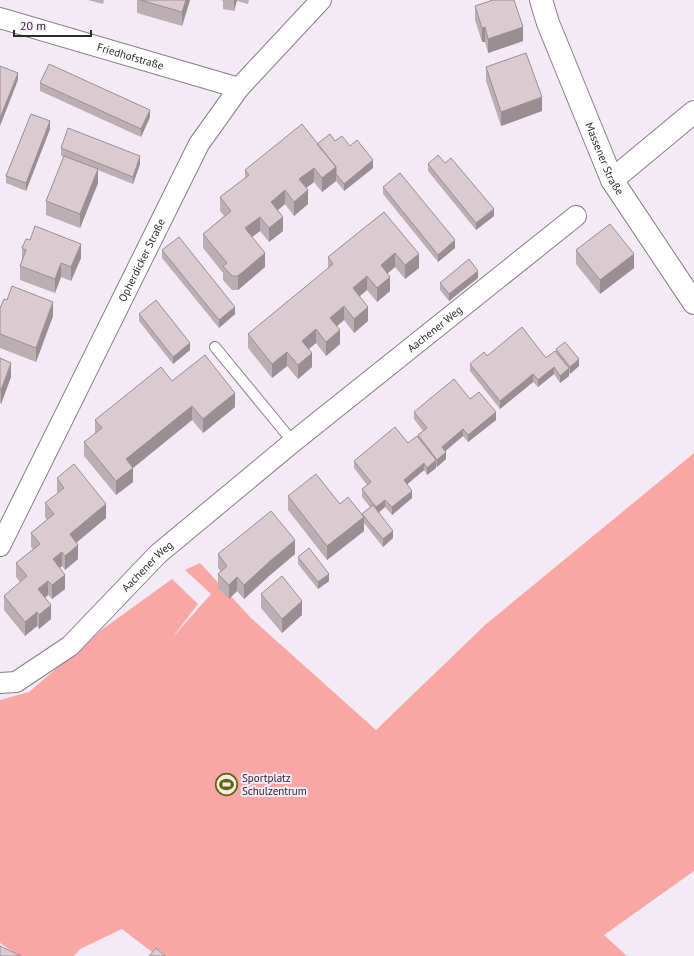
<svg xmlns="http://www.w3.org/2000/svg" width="694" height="956" font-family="'PT Sans',sans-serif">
	<rect width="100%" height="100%" fill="#f4eaf6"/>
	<path fill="#f9a7a5" d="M694,453V871L604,935L627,956H157L122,929L80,949L74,956H19L0,943V700L29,692L100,631L172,579L198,604L172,638L211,594L185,570L200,563L251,618L376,730L485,625Z"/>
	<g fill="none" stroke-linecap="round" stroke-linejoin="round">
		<defs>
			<path id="lane" d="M215,347L293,442"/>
			<g id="street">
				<path id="s1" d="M0,18L239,88"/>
				<path id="s2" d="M0,546L199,144L239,88L321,0"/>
				<path id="s3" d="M0,683L16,682L70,646L158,554L293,442L576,216"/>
			</g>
			<g id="secondary">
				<path id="s4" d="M541,0L548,23L612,180L694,303"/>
				<path d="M612,180L694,112"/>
			</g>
		</defs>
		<use href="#lane" stroke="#877e89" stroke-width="12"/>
		<use href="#street" stroke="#877e89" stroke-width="22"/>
		<use href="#secondary" stroke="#877e89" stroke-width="24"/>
		<use href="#lane" stroke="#fff" stroke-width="10"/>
		<use href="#street" stroke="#fff" stroke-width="20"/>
		<use href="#secondary" stroke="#fff" stroke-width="22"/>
	</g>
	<path fill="#bbafb4" d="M88,0H104L103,4Z
		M137,0H190L182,26L137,13Z
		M221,0H249L248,4L237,1L234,11L223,9V1Z
		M475,6L523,41L488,53L485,42H482L475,20Z
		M486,67L542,111L501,126L486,81Z
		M40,83L150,117L141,137L40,91Z
		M50,129L26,191L6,183V176Z
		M335,141L350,146L373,168L344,191L336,181L322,192L314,182L306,188L308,204L294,216L285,204L277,210L283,231L269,242L260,231L252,237L265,267L238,290H232L223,280V273L203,248V234L224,216L220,211V197L245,178V170L317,144Z
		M61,148L140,164L133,184L98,170V183L80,228L46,215V201L64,157L61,156Z
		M445,163L494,216L476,230L428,171V164Z
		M383,187L455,248L438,262L383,194Z
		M384,212L419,268L405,279L395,267L388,273L390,291L377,302L367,290L359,296L368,321L354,333L344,320L337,326L340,344L326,356L316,343L308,349L312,367L298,379L287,366L272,378L248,348V334L328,269V257Z
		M22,248L81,258L71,281L61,277L55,293L20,280V266L22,260Z
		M162,250L235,314L219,328L162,258Z
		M576,250L634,268L600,294L576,264Z
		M478,278L449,301L440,290V283Z
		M0,308L53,316L36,362L0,348Z
		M139,314L190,350L173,364L139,321Z
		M556,349L579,366L570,374L569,373V376L560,383L554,374L538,387L533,382L500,409L470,371V364L487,356L546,358L556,352Z
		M0,358L11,377L1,404L0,403Z
		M172,381L235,407L203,433L192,420L133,468V482L116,495L84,456V442L95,434V420Z
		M470,399L496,420L468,442L463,436L445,451L446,459L437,467L436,466V468L427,475L424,470L407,484L412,498L392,515L385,507L379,513L393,538L383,547L364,523V531L327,560L288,510V496L340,504L362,515V514L370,507L362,497V489L367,485L354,468V461L408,443L418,437V435L423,431L414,419V412Z
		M57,478L106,518L76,542L78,559L65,570L62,566L60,568L65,589L52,599L48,595L45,598L51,619L39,629L37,626L25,636L4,610V596L20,582L16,577V563L33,549L31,547V533L47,520L45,517V503L58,493L57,492Z
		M218,554H295L269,576L244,599L237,591L229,599L218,588V574L221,572L218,568Z
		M298,557L329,581L318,589L298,564Z
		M261,594L302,615L282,633L261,608Z"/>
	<path fill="#998e92" d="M186,0H190L182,26V12Z
		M234,0H237L234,11Z
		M485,27V42H482V28Z
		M523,27V41L488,53V39Z
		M18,73V80L0,126V118Z
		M542,97V111L501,126V112Z
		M150,110V117L141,137V129Z
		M50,121V129L26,191V183Z
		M140,156V164L133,184V177Z
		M373,160V168L344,191V184Z
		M336,167V181L322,192V178Z
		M314,168V182L299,193V179Z
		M98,169V183L80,228V214Z
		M285,190V204L271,216V202Z
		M308,190V204L294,216V202Z
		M494,209V216L476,230V223Z
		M260,217V231L245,242V228Z
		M283,217V231L269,242V228Z
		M455,240V248L438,262V255Z
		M81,244V258L71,281V267Z
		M265,253V267L238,290V276Z
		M395,253V267L381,279V265Z
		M419,254V268L405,279V265Z
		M634,254V268L600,294V280Z
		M61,263V277L55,293V279Z
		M478,271V278L449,301V294Z
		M367,276V290L353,302V288Z
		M390,277V291L377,302V288Z
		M53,302V316L36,362V348Z
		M344,306V320L330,332V318Z
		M235,307V314L219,328V320Z
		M368,307V321L354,333V319Z
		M316,329V343L302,355V341Z
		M340,330V344L326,356V342Z
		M190,343V350L173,364V357Z
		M287,352V366L272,378V364Z
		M312,353V367L298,379V365Z
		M579,359V366L570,374V367Z
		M11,363V377L1,404V390Z
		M554,367V374L538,387V380Z
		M569,368V376L560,383V376Z
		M533,374V382L500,409V401Z
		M235,393V407L203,433V419Z
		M192,406V420L133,468V482L116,495V481L126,459Z
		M496,412V420L468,442V435Z
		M463,429V436L442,454V447Z
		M446,452V459L437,467V460Z
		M436,460V468L427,475V468Z
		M424,463V470L404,487V480Z
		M412,491V498L392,515V507Z
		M385,500V507L376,514V507Z
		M106,504V518L70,548V534Z
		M364,517V531L327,560V546Z
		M393,531V538L383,547V539Z
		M295,540V554L269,576L244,599V585L269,562Z
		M78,545V559L65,570V556Z
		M62,552V566L53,573V559Z
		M329,574V581L318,589V582Z
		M65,575V589L52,599V585Z
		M237,577V591L229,599V585Z
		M48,581V595L38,603V589Z
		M302,601V615L282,633V619Z
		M51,605V619L39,629V615Z
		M37,612V626L25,636V622Z"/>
	<path fill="#dacbd1" stroke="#998e92" d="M140,0H186L182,12Z
		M493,0H514L523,27L488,39L485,27L482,28L475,6Z
		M526,53L542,97L501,112L486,67Z
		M49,64L150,110L141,129L40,83Z
		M0,66L18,73L0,118Z
		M31,114L50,121L26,183L6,176Z
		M302,124L336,167L322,178L314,168L299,179L308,190L294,202L285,190L271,202L283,217L269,228L260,217L245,228L265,253L238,276H232L223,266L227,263L203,234L231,211L220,197L249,175L245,170Z
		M68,128L140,156L133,177L61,148Z
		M330,134L335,141L342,136L350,146L357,140L373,160L344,184L336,174V167L317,144Z
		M438,155L445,163L451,158L494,209L476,223L428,164Z
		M64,156L98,169L80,214L46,201Z
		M400,173L455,240L438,255L383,187Z
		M384,212L419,254L405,265L395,253L381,265L390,277L377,288L367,276L353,288L368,307L354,319L344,306L330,318L340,330L326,342L316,329L302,341L312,353L298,365L287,352L272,364L248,334L333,264L328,257Z
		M610,224L634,254L600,280L576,250Z
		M35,226L81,244L71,267L61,263L55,279L20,266L26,250L22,248L26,239L30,240Z
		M179,237L235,307L219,320L162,250Z
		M469,259L478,271L449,294L440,283Z
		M12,286L53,302L36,348L0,334V308L4,299L7,300Z
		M156,300L190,343L173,357L139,314Z
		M522,327L546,358L555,351L569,368L560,376L554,367L538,380L533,374L500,401L470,364L484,352L487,356Z
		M565,342L579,359L570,367L556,349Z
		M205,355L235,393L203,419L192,406L126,459L133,468L116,481L84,442L102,428L95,420L161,367L172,381Z
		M0,358L11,363L1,390L0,389Z
		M454,379L470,399L479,392L496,412L468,435L463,429L442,447L446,452L437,460L418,435L427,428L414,412Z
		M395,427L408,443L417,436L436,460L427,468L424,463L404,480L412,491L392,507L385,500L376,507L362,489L371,482L354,461Z
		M74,464L106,504L70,534L78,545L65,556L62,552L53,559L65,575L52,585L48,581L38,589L51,605L39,615L37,612L25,622L4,596L27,576L16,563L40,544L31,533L54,514L45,503L64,488L57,478Z
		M316,474L340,504L348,497L364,517L327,546L288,496Z
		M373,505L393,531L383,539L362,514Z
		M271,511L295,540L269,562L244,585L237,577L229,585L218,574L227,566L218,554Z
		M309,548L329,574L318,582L298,557Z
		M282,576L302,601L282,619L261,594Z
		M0,946L21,956H0Z
		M156,948L165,956H149Z"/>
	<defs>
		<symbol id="stadium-ring" viewBox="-11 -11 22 22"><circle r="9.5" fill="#f4eaf6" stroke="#616602" stroke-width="1.5"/><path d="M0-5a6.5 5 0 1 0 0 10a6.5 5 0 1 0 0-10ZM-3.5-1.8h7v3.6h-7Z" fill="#616602"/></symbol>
	</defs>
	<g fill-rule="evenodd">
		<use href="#stadium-ring" x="214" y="772" width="25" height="25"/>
	</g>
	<g text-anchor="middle" stroke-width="4" stroke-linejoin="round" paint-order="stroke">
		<g font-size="11" fill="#2c282c" stroke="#f4eaf6">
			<text dy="4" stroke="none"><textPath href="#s1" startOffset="136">Friedhofstraße</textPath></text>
			<text dy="4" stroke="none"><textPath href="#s4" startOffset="171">Massener Straße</textPath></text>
			<text dy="4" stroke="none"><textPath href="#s2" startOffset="319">Opherdicker Straße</textPath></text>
			<text dy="4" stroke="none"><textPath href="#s3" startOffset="565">Aachener Weg</textPath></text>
			<text dy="4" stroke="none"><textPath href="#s3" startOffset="192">Aachener Weg</textPath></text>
		</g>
		<g font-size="11" fill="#2c282c" stroke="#f4eaf6" text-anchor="start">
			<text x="242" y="782">Sportplatz<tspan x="242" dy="13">Schulzentrum</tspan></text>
		</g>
	</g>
	<path d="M14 30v6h77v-6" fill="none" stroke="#2c282c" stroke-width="2"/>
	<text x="20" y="30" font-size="12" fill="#2c282c" stroke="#f4eaf6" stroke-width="3" paint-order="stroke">20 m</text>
</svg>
